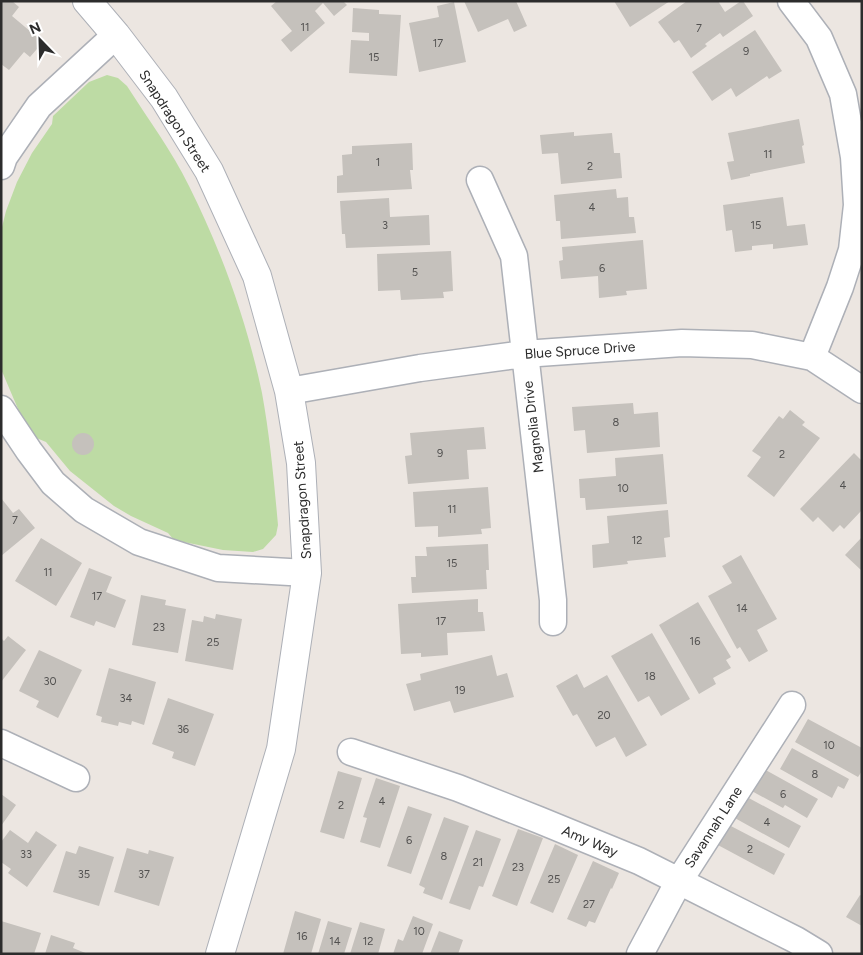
<svg xmlns="http://www.w3.org/2000/svg" width="863" height="955" font-family="Figtree,sans-serif">
	<rect width="100%" height="100%" fill="#ece6e1"/>
	<path fill="#bddba4" d="M107,75L118,78L127,86C148,119 172,151 189,186C222,252 247,322 262,393C270,437 274,481 278,525L276,535L263,549L253,552L223,550L174,540L168,533L131,516L114,506L70,471L46,442L34,437L21,416L1,369V231L6,211L17,182L32,153L52,124L53,116L89,82Z"/>
	<path fill="#c5c1bc" d="M1,1H12L19,7L12,16L43,42L30,57L24,52L9,70L1,64Z
		M277,1H343L347,5L334,16L323,3L315,11L325,23L291,52L281,40L292,31L271,6Z
		M464,1H516L527,26L514,32L508,19L478,32Z
		M614,1H670L630,27Z
		M687,1H718L725,12L741,1H743L753,16L723,37L720,33L705,44L707,46L691,58L679,40L674,43L658,22Z
		M454,2L466,62L419,72L409,23L439,17L437,6Z
		M353,8L379,10V14L401,15L397,76L349,73L351,40L369,41V33L352,32Z
		M755,30L782,71L769,79L767,76L736,97L731,88L712,101L692,72Z
		M799,119L804,145L802,146L805,163L750,174V176L731,180L727,162L734,161L728,133Z
		M574,132V136L612,133L614,153H620L622,178L561,184L558,153L542,154L540,135Z
		M412,143L413,170H410L412,189L337,193V176L343,175L342,155L352,154V146Z
		M616,189L617,198L628,197L629,217H634L636,233L561,239L560,221H556L554,195Z
		M783,197L787,226L805,224L808,245L773,249V244L752,246V250L735,252L732,230L726,231L723,205Z
		M389,198L390,217L429,215L430,245L346,248L345,234H342L340,201Z
		M643,240L647,289L626,291L627,295L599,298L598,276L561,279L559,261L563,260L562,247Z
		M451,251L453,291L443,292L444,298L401,300L400,290L378,291L377,254Z
		M633,403L634,414L658,412L660,447L587,453L585,430L574,431L572,407Z
		M790,410L805,422L802,425L820,438L774,497L747,476L761,457L752,451L779,416L783,419Z
		M484,427L486,449L467,450L469,479L408,484L405,456L412,455L410,433Z
		M72 444a11 11 0 1 1 22 0a11 11 0 1 1-22 0Z
		M854,453L862,461V510L844,529L840,525L833,532L818,517L813,522L800,509Z
		M663,454L667,504L586,510L585,498H580L579,479L616,476L615,458Z
		M488,487L491,528L481,529L482,534L438,537V526L415,527L413,492Z
		M1,498L13,513L19,509L35,528L1,556Z
		M668,510L670,537L664,538L666,557L627,561L628,564L593,568L592,545L609,543L607,516Z
		M862,537V571L845,555Z
		M41,538L82,563L56,606L15,581Z
		M488,544L489,570H486L487,589L412,593L411,577H416L415,556H427L426,547Z
		M741,555L777,619L757,630L768,651L749,662L740,647L737,649L708,596L732,583L722,566Z
		M89,568L112,577L106,592L126,600L115,628L96,621L94,626L70,617Z
		M141,595L166,600L165,605L186,609L178,653L132,645Z
		M478,599V612H483L485,631L447,633L448,655L421,657V653L401,654L398,604Z
		M698,602L731,657L726,660L731,668L713,678L716,684L699,694L659,625Z
		M216,614L242,619L233,670L185,661L192,620L203,622L204,616L215,619Z
		M652,633L690,699L661,716L649,696L638,702L611,656Z
		M8,636L26,650L1,682V638L4,641Z
		M39,650L82,670L58,718L36,707L39,701L19,691Z
		M492,655L497,676L507,673L514,697L454,713L450,701L414,711L406,684L421,680L420,674Z
		M109,668L156,682L144,725L132,721L131,725L119,722L118,726L101,722L102,717L96,715Z
		M577,674L584,688L607,675L647,745L626,757L615,737L596,747L577,714L573,716L556,686Z
		M168,698L214,714L195,766L172,758L174,752L152,744Z
		M808,719L862,748V771L858,777L795,742Z
		M792,748L849,779L844,789L838,786L832,798L780,769Z
		M760,767L818,799L807,818L785,805L783,808L748,789Z
		M338,771L362,778L344,839L320,832Z
		M376,778L400,786L380,848L360,842L367,818L363,817Z
		M1,794L16,805L1,826Z
		M745,796L801,826L789,848L733,817Z
		M408,806L432,814L411,874L387,866Z
		M444,817L469,826L442,900L423,893L425,888L419,885Z
		M727,824L785,854L774,875L716,844Z
		M518,829L543,838L517,906L492,896Z
		M10,830L28,843L36,831L57,845L27,887L8,873L11,869L1,862V842Z
		M476,830L501,839L483,887L479,886L470,910L449,903Z
		M555,844L578,855L553,913L530,903Z
		M79,846L114,857L99,906L53,892L66,851L76,854Z
		M127,848L148,854L149,850L174,857L159,906L114,892Z
		M593,861L619,873L612,889L611,888L595,923L589,921L586,927L567,919Z
		M860,895L862,896V926L846,917Z
		M295,911L321,919L311,954H283Z
		M413,916L433,924L422,954H393L398,939L403,941Z
		M1,921L41,933L34,954H1Z
		M328,921L352,928L344,954H318Z
		M360,922L385,929L378,954H350Z
		M439,931L463,940L458,954H430Z
		M51,935L75,943L73,948L88,954H45Z"/>
	<g fill="none" stroke-linecap="round" stroke-linejoin="round">
		<defs>
			<path id="minor" d="M791,1L819,38L843,94L854,157L857,205L852,250L840,287L812,357
				M1,166L4,157L39,106L116,35
				M480,180L514,256L553,600V622
				M289,391L420,368L524,354L682,343L752,345L812,357L862,390
				M1,409L29,451L53,483L84,510L139,542L218,568L307,573
				M1,743L76,778
				M351,752L458,788L539,820L639,861L796,940L819,954
				M640,954L679,881L792,705"/>
			<path id="tertiary" d="M87,1L116,35L164,98L209,171L257,276L289,391L301,463L307,573L281,749L220,954"/>
		</defs>
		<use href="#minor" stroke="#adb0b7" stroke-width="29"/>
		<use href="#tertiary" stroke="#adb0b7" stroke-width="30"/>
		<use href="#minor" stroke="#fff" stroke-width="26"/>
		<use href="#tertiary" stroke="#fff" stroke-width="28"/>
	</g>
	<g text-anchor="middle" stroke-width="4.5" stroke-linejoin="round" paint-order="stroke">
		<g font-size="11" fill="#525150">
			<text x="305" y="31">11</text>
			<text x="699" y="32">7</text>
			<text x="438" y="47">17</text>
			<text x="746" y="55">9</text>
			<text x="374" y="61">15</text>
			<text x="768" y="158">11</text>
			<text x="378" y="166">1</text>
			<text x="590" y="170">2</text>
			<text x="592" y="211">4</text>
			<text x="385" y="229">3</text>
			<text x="756" y="229">15</text>
			<text x="602" y="272">6</text>
			<text x="415" y="276">5</text>
			<text x="616" y="426">8</text>
			<text x="440" y="457">9</text>
			<text x="782" y="458">2</text>
			<text x="843" y="489">4</text>
			<text x="623" y="492">10</text>
			<text x="452" y="513">11</text>
			<text x="15" y="524">7</text>
			<text x="637" y="544">12</text>
			<text x="452" y="567">15</text>
			<text x="48" y="576">11</text>
			<text x="97" y="600">17</text>
			<text x="742" y="612">14</text>
			<text x="441" y="625">17</text>
			<text x="159" y="631">23</text>
			<text x="695" y="645">16</text>
			<text x="213" y="646">25</text>
			<text x="650" y="680">18</text>
			<text x="50" y="685">30</text>
			<text x="460" y="694">19</text>
			<text x="126" y="702">34</text>
			<text x="604" y="719">20</text>
			<text x="183" y="733">36</text>
			<text x="829" y="749">10</text>
			<text x="815" y="778">8</text>
			<text x="783" y="798">6</text>
			<text x="382" y="805">4</text>
			<text x="341" y="809">2</text>
			<text x="767" y="826">4</text>
			<text x="409" y="844">6</text>
			<text x="750" y="853">2</text>
			<text x="26" y="858">33</text>
			<text x="444" y="860">8</text>
			<text x="478" y="866">21</text>
			<text x="518" y="871">23</text>
			<text x="84" y="878">35</text>
			<text x="144" y="878">37</text>
			<text x="554" y="883">25</text>
			<text x="589" y="908">27</text>
			<text x="419" y="935">10</text>
			<text x="302" y="940">16</text>
			<text x="335" y="945">14</text>
			<text x="368" y="945">12</text>
		</g>
		<g font-size="14" fill="#2c2c2c" stroke="#fff">
			<text transform="translate(175 121) rotate(57)" y="5">Snapdragon Street</text>
			<text transform="translate(580 350) rotate(-4)" y="5">Blue Spruce Drive</text>
			<text transform="translate(533 427) rotate(-97)" y="5">Magnolia Drive</text>
			<text transform="translate(302 500) rotate(-94)" y="5">Snapdragon Street</text>
			<text transform="translate(713 827) rotate(-57)" y="5">Savannah Lane</text>
			<text transform="translate(590 841) rotate(23)" y="5">Amy Way</text>
		</g>
	</g>
	<rect width="863" height="955" fill="none" stroke="#2c2c2c" stroke-width="5"/>
	<g transform="translate(40 40) rotate(337)" stroke="#ffffff" stroke-width="4" paint-order="stroke">
	<path d="M0-4L9 19L0 12L-9 19Z" fill="#2c2c2c"/>
	<text y="-8" font-size="14" font-weight="bold" text-anchor="middle" fill="#2c2c2c">N</text>
	</g>
</svg>
